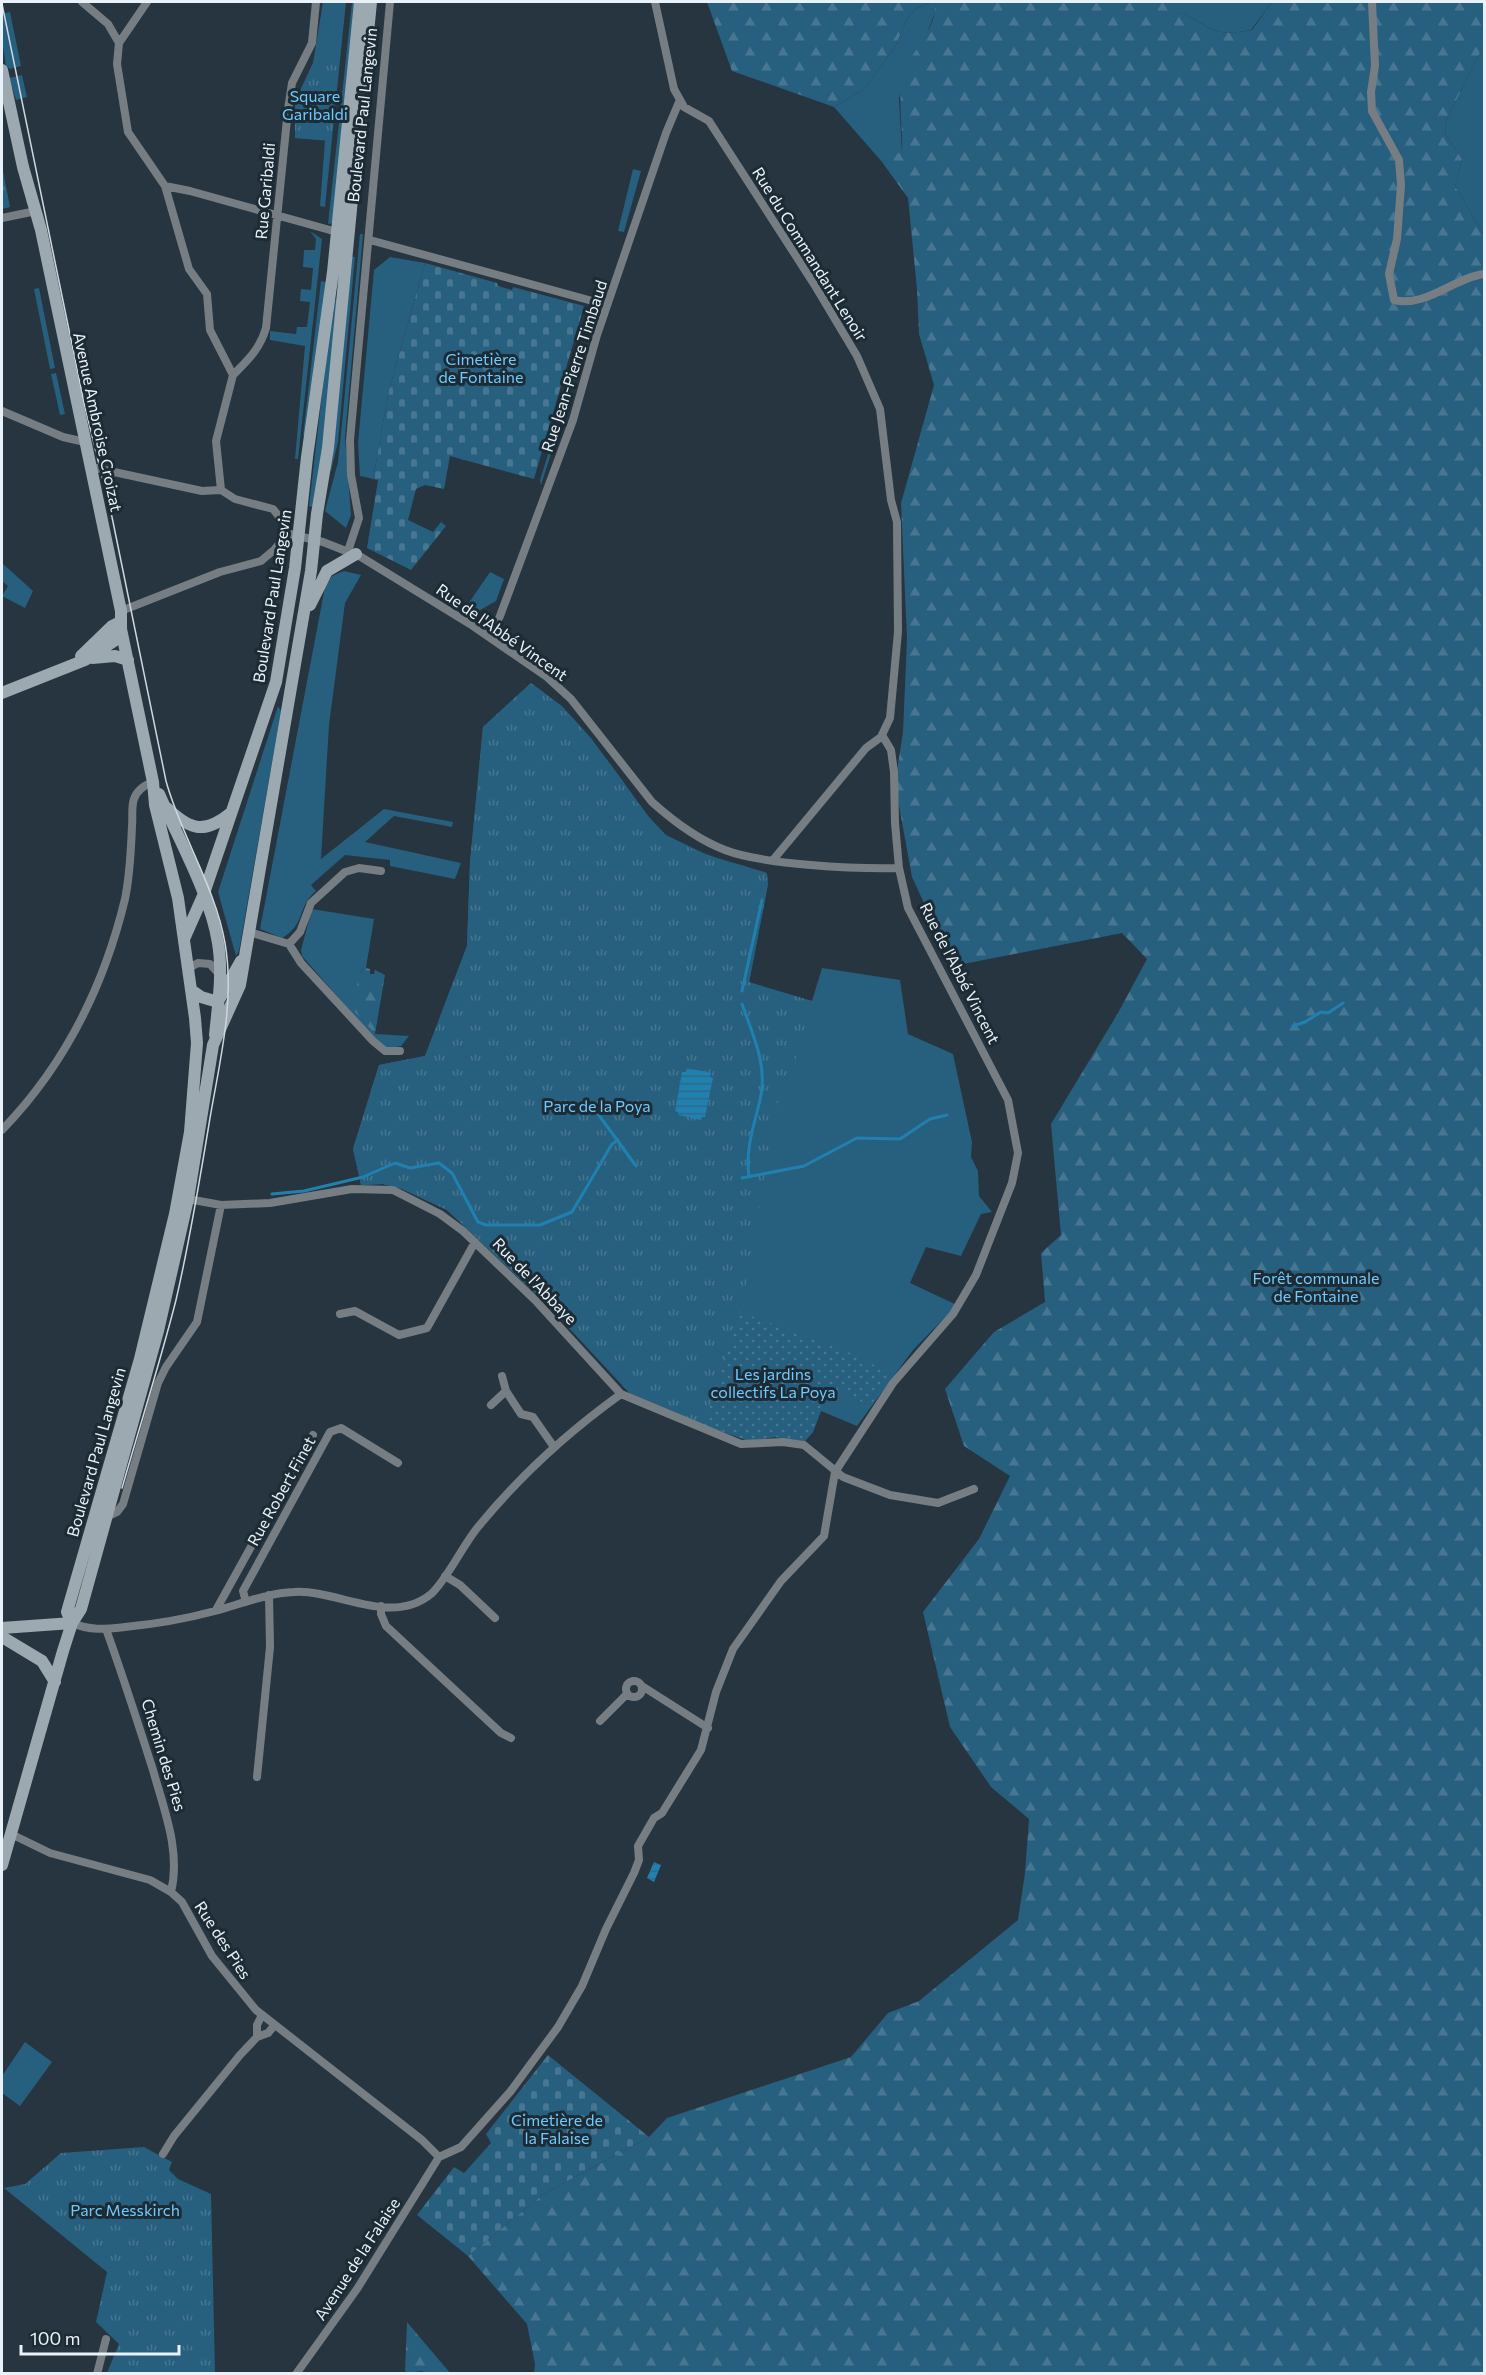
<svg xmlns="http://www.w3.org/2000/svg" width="1486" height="2375" font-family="Commissioner,sans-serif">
	<defs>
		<pattern id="forest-firs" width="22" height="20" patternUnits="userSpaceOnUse" patternTransform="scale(1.5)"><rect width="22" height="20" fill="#275f7e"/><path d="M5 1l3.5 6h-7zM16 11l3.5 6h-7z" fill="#467691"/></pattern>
		<pattern id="cemetery-stones" width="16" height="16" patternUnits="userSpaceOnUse" patternTransform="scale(1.5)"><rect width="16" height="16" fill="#275f7e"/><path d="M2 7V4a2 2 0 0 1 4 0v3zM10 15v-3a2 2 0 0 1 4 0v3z" fill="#467691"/></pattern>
		<pattern id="park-tufts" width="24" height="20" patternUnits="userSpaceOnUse" patternTransform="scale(1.5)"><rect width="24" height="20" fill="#275f7e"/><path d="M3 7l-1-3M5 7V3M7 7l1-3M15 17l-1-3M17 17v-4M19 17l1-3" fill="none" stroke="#467691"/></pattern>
		<pattern id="garden-dots" width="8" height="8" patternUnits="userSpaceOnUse" patternTransform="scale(1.5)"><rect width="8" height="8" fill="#275f7e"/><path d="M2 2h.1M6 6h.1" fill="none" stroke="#467691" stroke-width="1.8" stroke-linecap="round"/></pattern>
		<pattern id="water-rules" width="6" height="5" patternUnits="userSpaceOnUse" patternTransform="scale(1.5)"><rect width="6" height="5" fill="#2080b0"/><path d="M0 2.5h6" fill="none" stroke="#2f6a87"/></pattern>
	</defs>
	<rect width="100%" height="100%" fill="#26353f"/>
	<path fill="#275f7e" d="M323,2H346L325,207L320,206L325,140L295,138V102L313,63Z
		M352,2H357L333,223L328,224Z
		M931,2H935L936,10L925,38L916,50L899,98L902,152L882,162L834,107L864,89L895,47L907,19L917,8Z
		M1173,2H1272L1251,30C1241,32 1227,34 1217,31C1204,27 1193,16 1176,12Z
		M10,12L21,66L10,69L6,66L2,41V14Z
		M1484,45V235L1455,186L1462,159L1445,134L1446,121Z
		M22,75L27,97L16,100L9,78Z
		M633,169L641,171L624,232L618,231Z
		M310,231L322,239L298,459H295L305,346L270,340V331L296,334L297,327H307L310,302L300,301L301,289L311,290L313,268L303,267L304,250H315L316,239Z
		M360,234H363L345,437L351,515L346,528L325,511L338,462L341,434Z
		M349,256L355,257L338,442L331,471L329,470Z
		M390,257L425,263L389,390L373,479L360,476L358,443L374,270Z
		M321,281L329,283L305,435L303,436Z
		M39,288L55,368L50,369L34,289Z
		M333,300H337L332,393L314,508L309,506Z
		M581,349L584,350L541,485L540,480Z
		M56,373L65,414L60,415L51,374Z
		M2,563L33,591L25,608L2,596L8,586L2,581Z
		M344,571L361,575L345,603L329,725L321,859L384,809L453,822L452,827L394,816L365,842L461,863L455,879L390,866V860L345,855L311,885L316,891C297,906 306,925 282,938L260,929L325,587L332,576Z
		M490,572L504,579L496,601L477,612L468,604Z
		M531,683L562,706L591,738L649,817L666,835L768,884L749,983L812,1001L822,968L900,980L908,1034L953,1054L972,1142L971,1157L978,1171L979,1196L992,1212L981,1214L961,1256L926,1247L910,1283L957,1305L913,1350L857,1426L821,1411L813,1432L805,1441L775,1437L749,1441L635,1399L572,1329L447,1210L402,1189L383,1184L361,1185L353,1149L379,1065L425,1056L467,946L470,862L483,727Z
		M278,706L281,711L239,951L236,956L218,892Z
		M312,909L374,919L366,968L358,974L375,1034L409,1036L401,1046L390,1048L380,1045L302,956L301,950Z
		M25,2042L52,2062L20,2106L2,2093V2076Z"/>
	<path fill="url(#forest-firs)" d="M707,2H931L917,8L907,19L895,47L864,89L834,107L732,71Z
		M935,2H1174L1177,12C1192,16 1204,27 1217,31C1227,34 1241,32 1252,30L1272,2H1484V45L1446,121L1445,134L1462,159L1455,186L1484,235V2373H534L535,2364L527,2324L468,2256L542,2195L649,2137L667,2118L851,2057L888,2013L919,2001L1018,1920L1025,1873L1029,1819L991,1787L950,1727L923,1612L979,1539L1010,1476L964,1446L945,1389L994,1332L1045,1302L1041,1253L1061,1235L1051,1124L1118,1013L1147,959L1122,933L953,966L912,877L895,784L903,732L907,639L901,503L934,385L919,334L917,289L908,198L882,162L902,151C903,126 897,102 903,77C909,51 938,30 935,2Z
		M366,968L370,969V974H374L375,970L385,975L375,1034L355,1012L358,974Z
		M407,2322L450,2373H425L422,2371L408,2373L405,2371Z"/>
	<path fill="url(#cemetery-stones)" d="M425,263L497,283L498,286L512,290L513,287L584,306L534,479L450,456L444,489L425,485L416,489L408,520L433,532L441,522L446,526L411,570L367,548L378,480L373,479L389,390Z
		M548,2055L649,2137L542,2195L468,2256L417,2215L454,2167L464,2173L491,2143L486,2134Z"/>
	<path fill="url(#park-tufts)" d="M313,63L338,65L331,141L295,138V102Z
		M2,166L10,207L2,209Z
		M531,683C571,712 593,741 622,780C634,797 647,821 664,834C692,854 735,862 767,873L768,884L749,982L812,1001L795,1061L780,1089L741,1312L703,1425L635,1399L527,1283L447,1210L402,1189L383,1184L361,1185L353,1149L379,1065L425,1056L467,946L470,862L483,727Z
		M144,2147L172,2162L169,2170L178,2179L211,2194L215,2373H107L119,2344L96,2322L107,2272L4,2188L25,2184L61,2153Z"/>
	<path fill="url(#garden-dots)" d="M741,1312L853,1354L893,1375L869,1407L856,1398L829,1389L813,1432L805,1441L775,1437L749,1441L703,1425Z"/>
	<path fill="url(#water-rules)" d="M687,1068L711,1073L710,1077L713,1078L705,1117H702L701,1120L678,1115V1112L675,1111L682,1072H686Z
		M654,1862L661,1865L654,1882L647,1878Z"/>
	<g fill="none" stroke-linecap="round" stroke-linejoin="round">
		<path stroke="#2080b0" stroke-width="3" d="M742,991L762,900
			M742,1004C752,1033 767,1063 761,1095C755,1125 745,1145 749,1177
			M1293,1026L1305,1022L1321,1012L1328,1013L1343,1003
			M598,1114L636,1166
			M742,1178L804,1166L857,1138L900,1139L930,1119L947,1115
			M272,1194L304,1191L363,1177L395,1163L410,1168L439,1163L452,1173L478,1222L486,1225H540L572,1212L612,1144L618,1140"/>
		<path stroke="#777e83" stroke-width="8" d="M82,2L108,24L119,43L117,64L128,132L165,186L189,269L207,294L210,330L233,375L216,441L221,490
			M655,2L674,89L684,107L709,121L814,284L857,356L880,409L891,500L897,522L898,632L890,718L881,737L866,748L773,860
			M1372,2L1375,66L1371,92L1372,111L1399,160L1401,185L1397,239L1389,274L1394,300C1426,308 1453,278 1484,274
			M119,43L147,2
			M165,186L190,191L337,232
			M2,218L36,211
			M370,240L607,305
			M233,375C248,360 260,349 266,328L288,109L292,83L312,43L316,2
			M2,411L63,437L85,442
			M91,467L202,491L221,490L235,499L273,509L285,524L284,538L274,550L261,561L220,572L121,611
			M286,533L323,542L361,557L470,624L547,677L571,699L652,802C672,820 699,840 725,850C764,865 856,869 899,868
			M348,551L359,518L351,475L350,440L390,2
			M489,637L500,616L573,420L597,335L666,133L679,102
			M249,932L289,944L300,932L311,903L345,872L359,868L381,871
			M289,944L301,963L373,1041L385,1051H400
			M189,968L198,963L210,964L219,974
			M2,1130C64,1066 104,986 125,899C130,875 131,851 132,826C133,818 131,807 134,799C137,790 145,785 153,782
			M187,1195L188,1199L221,1205L270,1203L352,1189L393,1190L440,1214L463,1231L535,1300L621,1394L741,1444L783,1442L804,1445L843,1477L890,1495L938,1503L974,1489
			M340,1314L355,1311L399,1335L427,1328L475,1242
			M502,1376L506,1391
			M491,1405L506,1391L521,1414L533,1417L554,1447
			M105,1518L117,1512L123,1504L158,1383L166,1367L197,1322L221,1205
			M445,1576L460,1585L495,1618
			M246,1602L243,1591L330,1432L341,1428L398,1463
			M381,1606V1614L386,1626L501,1733L511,1738
			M216,1610L313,1435
			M72,1623C90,1631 106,1629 125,1627C156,1624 185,1619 215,1611C241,1604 267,1593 294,1592C337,1589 391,1627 431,1594C446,1581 463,1545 478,1527C519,1477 568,1432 621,1394
			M106,1629C123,1676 138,1723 153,1770C164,1810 181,1851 171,1892
			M626 1689a8 8 0 1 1 16 0a8 8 0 1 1-16 0Z
			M642,1686L708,1728
			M600,1721L627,1694
			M257,1777L270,1647L269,1595
			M11,1834L50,1853L150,1880L171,1892L182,1902L212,1956L256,2010L422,2140L439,2157
			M257,2037V2025L262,2015
			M163,2154L174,2136L240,2055L257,2037L268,2033L275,2025
			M439,2157L461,2147L510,2092L558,2027L582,1986L606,1929L634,1873L639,1860L638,1846L654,1818L662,1813L701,1750L716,1692L733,1649L781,1581L824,1536L835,1472L893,1383L953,1314L976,1275L1012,1183L1018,1153L1008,1100L908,908L899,868L895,823L894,772L891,750L882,735
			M97,2374L106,2339
			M296,2374L357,2289L439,2157"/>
		<path stroke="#9da9b1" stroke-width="12" d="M2,70L23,167L41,230L121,611V629L153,782L155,805L178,898L195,1018L197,1043L190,1132L175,1214L140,1359L67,1612L72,1623
			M310,605L327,571L356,554
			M81,656L112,626L120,622
			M92,658L115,656L128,660
			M2,693L85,660L114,641L121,629
			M159,794C178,838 211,896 218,943C223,973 218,1005 215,1035
			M167,808C191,831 205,834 231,813
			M184,939L203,896L276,682L295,568L307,457L333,272L360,2
			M191,990L201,997L218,1002
			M220,998L241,961
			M2,1628L72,1623
			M2,1637L42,1661L55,1682
			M2,1865L63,1651L72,1623L81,1609L158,1331L188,1199L213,1045L240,985L311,571L317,514L328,448L371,2"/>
		<path stroke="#ced7de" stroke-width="1.5" d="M2,4L84,403L112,517L166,781C181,836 215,886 225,943C235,1001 220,1060 210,1118C200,1179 190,1240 176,1300C160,1363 140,1425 122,1488"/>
	</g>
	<g text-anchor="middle" stroke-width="6" stroke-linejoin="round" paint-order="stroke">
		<g font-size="16" fill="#70cafe" stroke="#1d2b34">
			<text x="315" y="102">Square<tspan x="315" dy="18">Garibaldi</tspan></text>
			<text x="481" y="365">Cimetière<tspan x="481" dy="18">de Fontaine</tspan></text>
			<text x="597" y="1112">Parc de la Poya</text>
			<text x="1316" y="1284">Forêt communale<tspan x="1316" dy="18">de Fontaine</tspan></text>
			<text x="773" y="1380">Les jardins<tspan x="773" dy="18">collectifs La Poya</tspan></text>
			<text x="557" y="2126">Cimetière de<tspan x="557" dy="18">la Falaise</tspan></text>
			<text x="125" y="2216">Parc Messkirch</text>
		</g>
		<g font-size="16" fill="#e9f2f8" stroke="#1d2b34">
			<text transform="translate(362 115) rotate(-84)" y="6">Boulevard Paul Langevin</text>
			<text transform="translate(265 191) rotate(-85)" y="6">Rue Garibaldi</text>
			<text transform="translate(810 254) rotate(58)" y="6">Rue du Commandant Lenoir</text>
			<text transform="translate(574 366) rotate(-72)" y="6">Rue Jean-Pierre Timbaud</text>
			<text transform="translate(98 422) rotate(78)" y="6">Avenue Ambroise Croizat</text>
			<text transform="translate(272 596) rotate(-81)" y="6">Boulevard Paul Langevin</text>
			<text transform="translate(502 632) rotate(35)" y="6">Rue de l'Abbé Vincent</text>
			<text transform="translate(960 973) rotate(63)" y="6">Rue de l'Abbé Vincent</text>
			<text transform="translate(535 1281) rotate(46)" y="6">Rue de l'Abbaye</text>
			<text transform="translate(96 1452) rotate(-74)" y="6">Boulevard Paul Langevin</text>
			<text transform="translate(281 1491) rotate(-61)" y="6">Rue Robert Finet</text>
			<text transform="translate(164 1755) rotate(73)" y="6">Chemin des Pies</text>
			<text transform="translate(223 1940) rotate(57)" y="6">Rue des Pies</text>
			<text transform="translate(357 2259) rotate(-57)" y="6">Avenue de la Falaise</text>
		</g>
	</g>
	<rect width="1486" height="2375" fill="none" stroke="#e9f2f8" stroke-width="6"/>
	<path d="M21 2345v9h158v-9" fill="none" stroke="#e9f2f8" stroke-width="3"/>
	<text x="30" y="2345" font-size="18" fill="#e9f2f8" stroke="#1d2b34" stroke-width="4.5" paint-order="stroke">100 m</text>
</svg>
